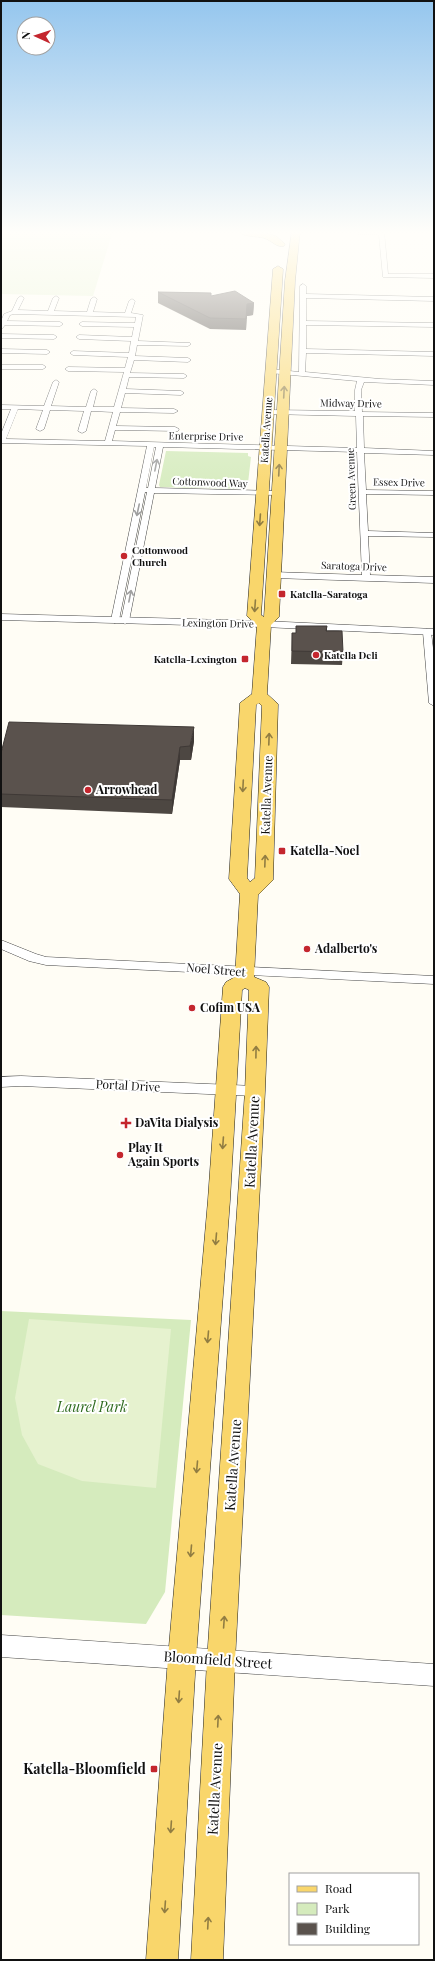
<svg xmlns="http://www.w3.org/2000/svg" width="435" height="1961" font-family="'Playfair Display',serif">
	<rect width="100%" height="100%" fill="#fffdf5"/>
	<path fill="#d5ebbd" d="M166,451L248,453V456L251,457L248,483L246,484L245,489L160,487L159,485Z
		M1,1311L191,1320L165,1592L146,1624L1,1615Z"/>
	<path fill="#e6f2cf" d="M1,231H113L93,296L1,294Z
		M29,1319L171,1329L156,1488L82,1481L38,1464L22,1435L15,1398Z"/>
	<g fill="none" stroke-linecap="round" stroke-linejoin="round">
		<defs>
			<path id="minor" d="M303,231H384L388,274H434V278L383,277L379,235Z
				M303,284L306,286V294L434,297V301L306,298V321L434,323V327L306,325V349L434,352V356L306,353L305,372L380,379L434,381V385L364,382L361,390L362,412L434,413V417L363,416L364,448L434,451V455L364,453L366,490L434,491V495L366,494L368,531L434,533V537L368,536L370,575L434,577V583L273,578L269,575L273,572L362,575L357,452L163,447L155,488L278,491L282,493L278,495L154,493L129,621L125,624L121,621L147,492H145L119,620L115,623L112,622L111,620L147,446L1,443V434L11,409H1V405L44,406L53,382L56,380L59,382L51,406L86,407L91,391L94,389L97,391L93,407H114L124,372L68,371L65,369L68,367L125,368L128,357L73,355L70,353L73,351L129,353L131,341L79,339L76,337L79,335L132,337L134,327L82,326L79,324L82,322L135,323L136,317L14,314L10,315L7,321L60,322L63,324L60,326L5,325L1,330V321L4,314L12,311L18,298L21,296L24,298L18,310L48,311L53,298L56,296L59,298L54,311L87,312L91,299L94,297L97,299L93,312L125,313L129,301L132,299L135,301L131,313L143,315L138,341L190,343L191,344L188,346L137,345L135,356L188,358L191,360L188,362L134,360L130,373L184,374L187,376L184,378L129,377L126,389L181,391L184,393L181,395L125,393L121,408L174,409L178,411L174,413L120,412L116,426L175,427L179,429L178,431L115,430L112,441L357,448L356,416L268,414L264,412L268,410L355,411V390L357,381L270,373L267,371L270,369L299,372L300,286ZM18,409L43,410L36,429L40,431L44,429L50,410L84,411L78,431L82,433L86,431L91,411L113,412L105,441L6,439ZM154,447H156L148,488H146Z
				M1,334L54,335L57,337L54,339L1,338Z
				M1,349L47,350L50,352L47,354L1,353Z
				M1,365H43L46,367L43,369H1Z
				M427,629L431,632L434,656V706L429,703L423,632Z
				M1,940L36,954L46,957L434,976V984L46,965L29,961L1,949Z
				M21,1076L255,1086L260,1087L261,1091L260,1095L255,1096L21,1086L1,1087V1077Z"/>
			<path id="tertiary" d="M1,614L264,621L434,629V635L264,627L1,620Z
				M1,1635L434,1664V1686L1,1657Z"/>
			<path id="primary" d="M258,231L276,236L285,244L284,246C277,248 271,240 264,238C256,236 244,237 239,232Z
				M292,231H300L295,281L279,617L271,625L267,694L278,704L273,880L258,895L254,977L266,982L269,987L265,1091L235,1661L223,1960H191L207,1661L245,1091L249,990L245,988L242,990L230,1200L196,1658L178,1960H146L168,1658L208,1200L223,987L226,982L235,977L240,894L229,879L240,703L252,694L257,625L247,616L273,269L278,266L283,269L261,615L264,617L285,281ZM259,703L262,706L255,878L250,882L247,878L256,705Z"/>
		</defs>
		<use href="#minor" stroke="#444" stroke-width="1"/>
		<use href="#tertiary" stroke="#444" stroke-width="1"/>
		<use href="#primary" stroke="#222" stroke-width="1"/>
		<use href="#minor" fill="#fff" fill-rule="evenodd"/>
		<use href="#tertiary" fill="#fff" fill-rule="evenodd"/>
		<use href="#primary" fill="#f9d66b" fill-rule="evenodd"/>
	</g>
	<path fill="#4d4742" d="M158,292L211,293V296L254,303L253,315L247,316L246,330L210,329L158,303Z
		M327,626V631L343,652L342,665L291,664L292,633H296Z
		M194,741L191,760H180L172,814L1,807V753Z"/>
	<path fill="#3f3936" d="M254,303L253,315L247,316L246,330L247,304Z
		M194,727V741L191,760L190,746Z
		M180,747V760L172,814V800Z"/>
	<path fill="#5a524d" stroke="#3f3936" d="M235,291L254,303L247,304L246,319L210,318L158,292L211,293V296Z
		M296,626H327L326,631H342L343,652L292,651V633H296Z
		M9,722L194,727L190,746L180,747L172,800L1,794V753Z"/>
	<defs><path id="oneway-shaft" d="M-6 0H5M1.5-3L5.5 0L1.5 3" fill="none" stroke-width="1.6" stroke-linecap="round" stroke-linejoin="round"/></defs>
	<g stroke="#917d42">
		<use href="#oneway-shaft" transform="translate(284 392) rotate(-87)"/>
		<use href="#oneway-shaft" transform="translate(279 470) rotate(-87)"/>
		<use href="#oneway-shaft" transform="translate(260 520) rotate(94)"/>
		<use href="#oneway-shaft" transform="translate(255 606) rotate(94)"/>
		<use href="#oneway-shaft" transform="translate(269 739) rotate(-88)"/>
		<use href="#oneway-shaft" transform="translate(243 786) rotate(93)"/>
		<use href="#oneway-shaft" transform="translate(265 861) rotate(-88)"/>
		<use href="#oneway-shaft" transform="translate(256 1052) rotate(-89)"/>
		<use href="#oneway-shaft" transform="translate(223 1143) rotate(94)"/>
		<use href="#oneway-shaft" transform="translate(216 1239) rotate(95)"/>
		<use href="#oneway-shaft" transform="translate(208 1337) rotate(95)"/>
		<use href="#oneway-shaft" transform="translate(197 1467) rotate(95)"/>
		<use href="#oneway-shaft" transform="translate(191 1551) rotate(95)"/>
		<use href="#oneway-shaft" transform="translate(224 1622) rotate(-86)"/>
		<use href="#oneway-shaft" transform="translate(179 1697) rotate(94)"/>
		<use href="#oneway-shaft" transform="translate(218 1721) rotate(-87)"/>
		<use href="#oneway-shaft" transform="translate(171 1827) rotate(94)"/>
		<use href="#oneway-shaft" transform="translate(165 1907) rotate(94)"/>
		<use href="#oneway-shaft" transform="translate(208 1923) rotate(-87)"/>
	</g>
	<g stroke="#a0a0a0">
		<use href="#oneway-shaft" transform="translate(156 465) rotate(-79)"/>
		<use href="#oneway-shaft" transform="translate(138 510) rotate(102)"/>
		<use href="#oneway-shaft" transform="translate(130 596) rotate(-79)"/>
	</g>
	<linearGradient id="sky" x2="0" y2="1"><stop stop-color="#95c6ee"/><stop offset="0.46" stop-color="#fffefa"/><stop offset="1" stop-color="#fffefa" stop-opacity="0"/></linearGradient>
	<rect width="435" height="506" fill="url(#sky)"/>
	<g fill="#c4262e" stroke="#fff" stroke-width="1.5">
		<circle cx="124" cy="556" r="4"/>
		<rect x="278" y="590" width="8" height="8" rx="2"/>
		<circle cx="316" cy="655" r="4"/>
		<rect x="241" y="655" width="8" height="8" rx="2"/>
		<circle cx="88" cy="790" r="4"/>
		<rect x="278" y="847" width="8" height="8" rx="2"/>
		<circle cx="307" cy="949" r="4"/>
		<circle cx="192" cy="1008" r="4"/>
		<path d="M124 1117h4v4h4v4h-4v4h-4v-4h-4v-4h4z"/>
		<circle cx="120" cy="1155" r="4"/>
		<rect x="150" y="1765" width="8" height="8" rx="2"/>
	</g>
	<g text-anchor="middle" stroke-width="4" stroke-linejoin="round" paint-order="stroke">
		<g font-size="10" fill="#111" stroke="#fff">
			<text transform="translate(351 403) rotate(1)" y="4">Midway Drive</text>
			<text transform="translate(266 430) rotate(-86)" y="4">Katella Avenue</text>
			<text transform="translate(206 436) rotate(1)" y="4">Enterprise Drive</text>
			<text transform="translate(351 479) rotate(-92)" y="4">Green Avenue</text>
			<text transform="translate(210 482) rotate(2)" y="4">Cottonwood Way</text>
			<text transform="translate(399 482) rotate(1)" y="4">Essex Drive</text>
			<text transform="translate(354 566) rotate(2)" y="4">Saratoga Drive</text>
			<text transform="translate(218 623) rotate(1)" y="4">Lexington Drive</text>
		</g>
		<g font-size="10" font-weight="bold" fill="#111" stroke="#fff" text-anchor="start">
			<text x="132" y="554">Cottonwood<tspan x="132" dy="12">Church</tspan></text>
			<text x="290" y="598">Katella-Saratoga</text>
			<text x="324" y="659">Katella Deli</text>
			<text x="237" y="663" text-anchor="end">Katella-Lexington</text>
		</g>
		<g font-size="12" font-weight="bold" fill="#111" stroke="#fff" text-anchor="start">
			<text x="96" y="794">Arrowhead</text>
			<text x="290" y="855">Katella-Noel</text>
			<text x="315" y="953">Adalberto's</text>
			<text x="200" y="1012">Cofim USA</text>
			<text x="135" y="1127">DaVita Dialysis</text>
			<text x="128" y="1152">Play It<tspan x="128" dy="14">Again Sports</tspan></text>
		</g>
		<g font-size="12" fill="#111" stroke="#fff">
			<text transform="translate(267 795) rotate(-88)" y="4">Katella Avenue</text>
			<text transform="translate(216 970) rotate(5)" y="4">Noel Street</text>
			<text transform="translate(128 1086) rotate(3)" y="4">Portal Drive</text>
		</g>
		<g font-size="14" fill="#111" stroke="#fff">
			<text transform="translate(252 1142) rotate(-87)" y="5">Katella Avenue</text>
			<text transform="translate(233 1465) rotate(-86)" y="5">Katella Avenue</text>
			<text transform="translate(218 1660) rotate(4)" y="5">Bloomfield Street</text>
			<text transform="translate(215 1789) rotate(-87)" y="5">Katella Avenue</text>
		</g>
		<g font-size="14" font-style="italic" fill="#2f6b1f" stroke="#fff">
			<text x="92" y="1412">Laurel Park</text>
		</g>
		<g font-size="14" font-weight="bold" fill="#111" stroke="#fff" text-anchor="end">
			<text x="146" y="1774">Katella-Bloomfield</text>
		</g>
	</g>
	<rect width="435" height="1961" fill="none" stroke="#111111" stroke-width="4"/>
	<rect x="289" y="1873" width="130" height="72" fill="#ffffff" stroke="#a0a0a0"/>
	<rect x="297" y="1886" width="20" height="6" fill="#f9d66b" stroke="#a0a0a0"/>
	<text x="325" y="1893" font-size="12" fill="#111111">Road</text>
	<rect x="297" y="1903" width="20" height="12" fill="#d5ebbd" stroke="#a0a0a0"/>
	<text x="325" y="1913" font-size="12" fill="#111111">Park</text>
	<rect x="297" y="1923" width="20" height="12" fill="#5a524d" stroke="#a0a0a0"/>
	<text x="325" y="1933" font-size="12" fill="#111111">Building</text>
	<g transform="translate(36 36) rotate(273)"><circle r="19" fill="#ffffff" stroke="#a0a0a0"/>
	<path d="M0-3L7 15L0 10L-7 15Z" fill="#c4262e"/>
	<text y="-6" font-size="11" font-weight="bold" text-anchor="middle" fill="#111111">N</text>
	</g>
</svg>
